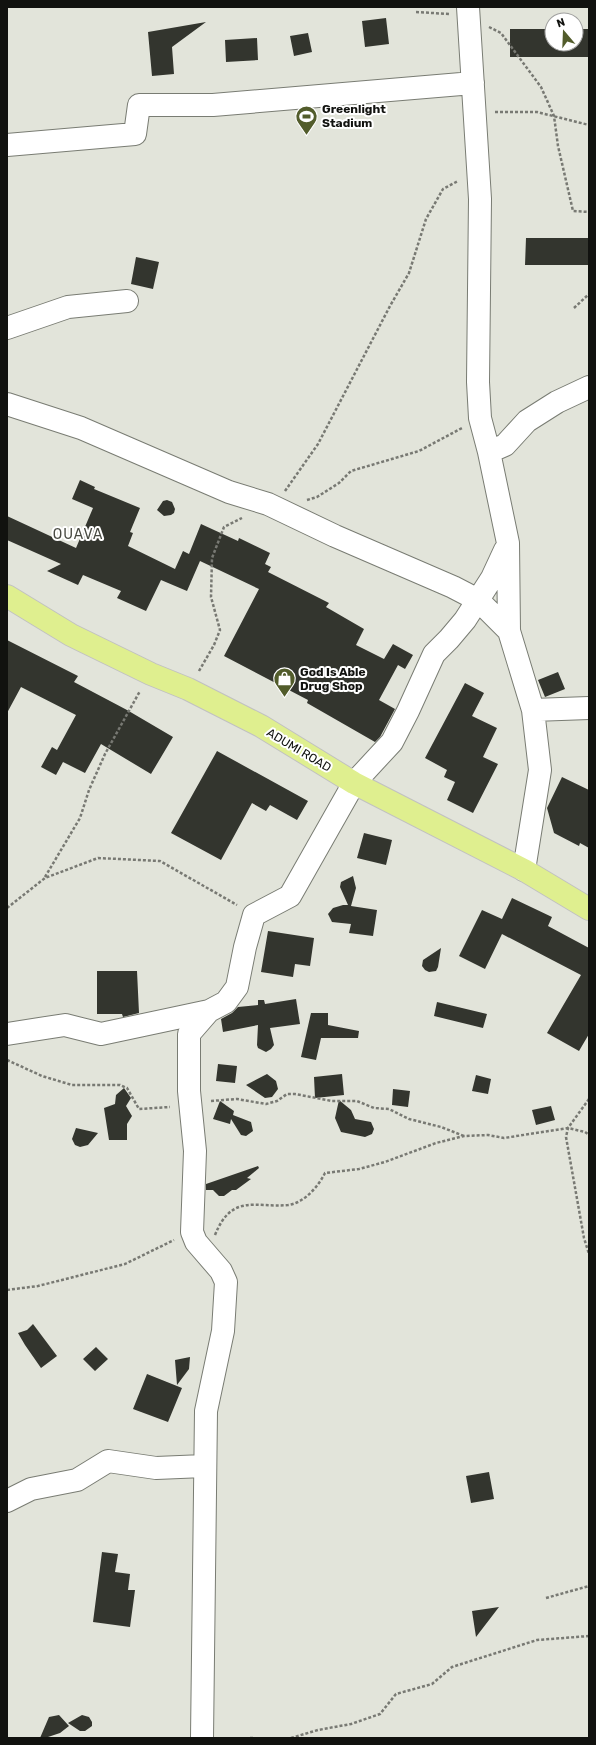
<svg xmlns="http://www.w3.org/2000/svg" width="596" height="1745" font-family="Rubik,sans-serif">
	<rect width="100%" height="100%" fill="#e2e4da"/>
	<path fill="#33352e" d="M386,18L389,44L365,47L362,21Z
		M206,22L172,47L174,74L152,76L148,32Z
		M510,29H552V44H576V29H589V57H510Z
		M308,33L312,52L294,56L290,36Z
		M257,38L258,60L226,62L225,40Z
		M526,238H589V265H525Z
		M136,257L159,262L153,289L131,284Z
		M80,480L95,487L94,489L140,508L130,532L133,533L128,546L175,569L183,551L189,554L201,524L238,541L239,538L270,553L265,564L271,567L268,572L329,603L326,607L364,629L356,645L384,659L393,644L413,655L405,669L398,665L379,700L395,709L380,737L375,742L307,703L308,700L224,656L259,589L200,561L187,591L161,580L146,611L117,598L121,591L83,575L78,585L47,571L61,564L7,540V516L76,548L93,508L72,499Z
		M167,500L172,502L175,509L174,513L171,515L164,516L157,510L163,501Z
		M7,640L78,676L74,682L127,710L173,737L151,774L101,744L85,773L63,762L56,775L41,767L52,747L57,750L76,715L21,687L7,713Z
		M558,672L565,689L545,697L538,680Z
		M465,683L484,693L472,716L497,728L483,757L498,764L473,813L447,800L455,782L444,777L447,770L425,758Z
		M217,751L308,801L297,820L270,805L266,811L252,803L221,860L171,833Z
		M562,777L589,790V848L580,843L579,846L554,833L547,808Z
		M364,833L392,840L386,865L357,858Z
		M353,876L356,888L351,906L377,910L373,936L349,933L351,924L332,922L328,914L333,908L343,905H348L340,887L341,882Z
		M512,898L552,917L548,926L589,948V1034L579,1051L547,1033L581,975L502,934L485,969L459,956L482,910L502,919Z
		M268,931L314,938L310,966L295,964L293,977L261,972Z
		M441,948L438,967L436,971L429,972L425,970L422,966L423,960Z
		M97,971H137L139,1013L123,1017L122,1014H97Z
		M296,999L300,1024L270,1028L274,1045L271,1049L266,1052L258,1048L257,1045L258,1025L223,1032L221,1019L232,1013L238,1007L258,1005V1000H264L265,1004Z
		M437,1002L487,1014L483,1028L434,1016Z
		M311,1013H328V1025L359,1031L358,1038H321L316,1060L301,1057Z
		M218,1064L237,1066L235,1083L216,1081Z
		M267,1074L276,1081L278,1089L272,1097L265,1098L246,1085Z
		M342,1074L344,1095L315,1098L314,1077Z
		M476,1075L491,1079L488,1094L472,1091Z
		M124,1088L131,1098L126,1106L132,1116L127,1124V1140H109L104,1108L115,1104L116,1095Z
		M393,1089L410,1091L408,1107L392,1105Z
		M339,1100L351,1110L355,1119L371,1122L374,1129L372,1134L365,1137L341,1132L335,1118Z
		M220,1101L234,1111L233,1115L251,1122L253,1131L246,1136L241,1135L231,1119L230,1124L213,1119Z
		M551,1106L555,1120L536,1125L532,1110Z
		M76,1128L98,1133L88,1145L80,1147L75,1145L72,1139Z
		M258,1166L259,1168L247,1178L251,1179L236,1190H232L224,1196H219L213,1190H206V1184Z
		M33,1324L57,1356L41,1368L25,1345L18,1333L27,1330Z
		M96,1347L108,1359L95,1371L83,1359Z
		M190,1357L189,1369L177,1385L175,1360Z
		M147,1374L182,1388L168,1422L133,1409Z
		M489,1472L494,1499L471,1503L466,1476Z
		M102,1552L118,1554L115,1572L130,1574L128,1590H135L130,1627L93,1622Z
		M499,1607L476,1637L472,1611Z
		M59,1715L69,1726L60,1733L45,1738H40L49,1717Z
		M82,1715L89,1717L92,1722V1726L85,1731H80L68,1723Z"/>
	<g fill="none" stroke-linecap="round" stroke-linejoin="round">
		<defs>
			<path id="minor" d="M468,7L480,199L478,382L480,418L489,452L508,543L509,631L533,710L540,770L524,870
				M7,145L135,134L139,105H213L473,83
				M7,328L68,307L127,301
				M7,404L81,428L229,492L268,504L335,536L453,587L478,600L509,631
				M489,452L505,445L527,421L557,402L589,387
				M533,710L589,708
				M7,1034L65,1025L101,1034L209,1011L226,1002L237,987L245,947L254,915L290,896L354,783L392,742L408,711L434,654L449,639L465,620L492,578L505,550
				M7,1501L31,1489L77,1480L108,1461L156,1468L204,1466
				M202,1738L206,1411L223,1331L226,1282L221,1271L196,1242L192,1232L195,1151L189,1091V1034L209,1011"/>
			<path id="major" d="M7,596L71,635L151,674L188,689L261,726L354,783L524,870L589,909"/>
		</defs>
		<use href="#minor" stroke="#797c73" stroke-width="24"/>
		<use href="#major" stroke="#c1c1c1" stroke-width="24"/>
		<path stroke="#787973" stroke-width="2.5" stroke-dasharray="3 2" stroke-linecap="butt" d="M416,12L449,14
			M489,27L501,33L541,87L554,116L558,146L573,211L589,212
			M495,112H537L589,125
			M574,308L589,294
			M285,491L318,444L390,306L409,273L426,219L443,189L458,181
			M307,500L317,497L339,483L351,471L419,451L462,428
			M199,671L214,645L220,630L211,597L212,558L224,527L242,518
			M45,877L80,818L89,790L105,754L140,691
			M7,908L45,878L98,858L160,861L237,905
			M7,1060L42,1076L72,1085H120L127,1088L139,1109L170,1107
			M589,1099L568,1128L566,1137L584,1238L589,1254
			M211,1101L237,1099L266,1104L277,1101L287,1094H295L332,1101H357L374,1108L389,1109L409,1119L441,1127L464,1136
			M215,1235C232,1193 255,1208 288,1205C304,1203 318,1187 325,1173L359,1169L385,1162L436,1143L464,1136L488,1135L504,1138L568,1128L585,1132L589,1135
			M7,1290L38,1286L125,1264L174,1240
			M546,1598L589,1586
			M250,1738H255
			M291,1738L318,1730L351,1724L380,1714L396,1694L432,1684L452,1667L537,1640L589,1636"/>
		<use href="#minor" stroke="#fff" stroke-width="22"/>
		<use href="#major" stroke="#dfef8f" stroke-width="22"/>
	</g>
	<defs>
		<symbol id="stadium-pin" viewBox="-11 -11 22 30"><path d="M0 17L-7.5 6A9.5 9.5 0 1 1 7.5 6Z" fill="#525c2b" stroke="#fff"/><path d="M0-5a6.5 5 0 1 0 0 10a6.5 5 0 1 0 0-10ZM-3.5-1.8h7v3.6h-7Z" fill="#fff"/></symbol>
		<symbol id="shop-pin" viewBox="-11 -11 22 30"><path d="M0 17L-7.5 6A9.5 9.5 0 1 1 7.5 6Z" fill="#525c2b" stroke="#fff"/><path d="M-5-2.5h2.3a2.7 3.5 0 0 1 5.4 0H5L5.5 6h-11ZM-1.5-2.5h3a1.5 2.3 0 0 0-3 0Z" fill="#fff"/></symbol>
	</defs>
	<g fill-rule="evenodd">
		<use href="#stadium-pin" x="294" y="104" width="25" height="34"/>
		<use href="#shop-pin" x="272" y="666" width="25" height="34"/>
	</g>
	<g text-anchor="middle" stroke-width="4" stroke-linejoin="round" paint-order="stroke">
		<g font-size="12" font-weight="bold" fill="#11120f" stroke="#fff" text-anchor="start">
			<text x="322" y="113">Greenlight<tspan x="322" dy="14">Stadium</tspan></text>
			<text x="300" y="676">God Is Able<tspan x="300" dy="14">Drug Shop</tspan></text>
		</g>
		<g font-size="12" fill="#11120f" stroke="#fff">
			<text transform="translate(299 750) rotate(31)" y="4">ADUMI ROAD</text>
		</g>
		<g font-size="14" letter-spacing="1" fill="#484a42" stroke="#fff">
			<text x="78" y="539">OUAVA</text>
		</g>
	</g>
	<rect width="596" height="1745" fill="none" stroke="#11120f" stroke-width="16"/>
	<g transform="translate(564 32) rotate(341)"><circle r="19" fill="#ffffff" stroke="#a0a09f"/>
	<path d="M0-3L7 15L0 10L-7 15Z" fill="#525c2b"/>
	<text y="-6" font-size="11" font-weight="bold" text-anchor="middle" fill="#11120f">N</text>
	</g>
</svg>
